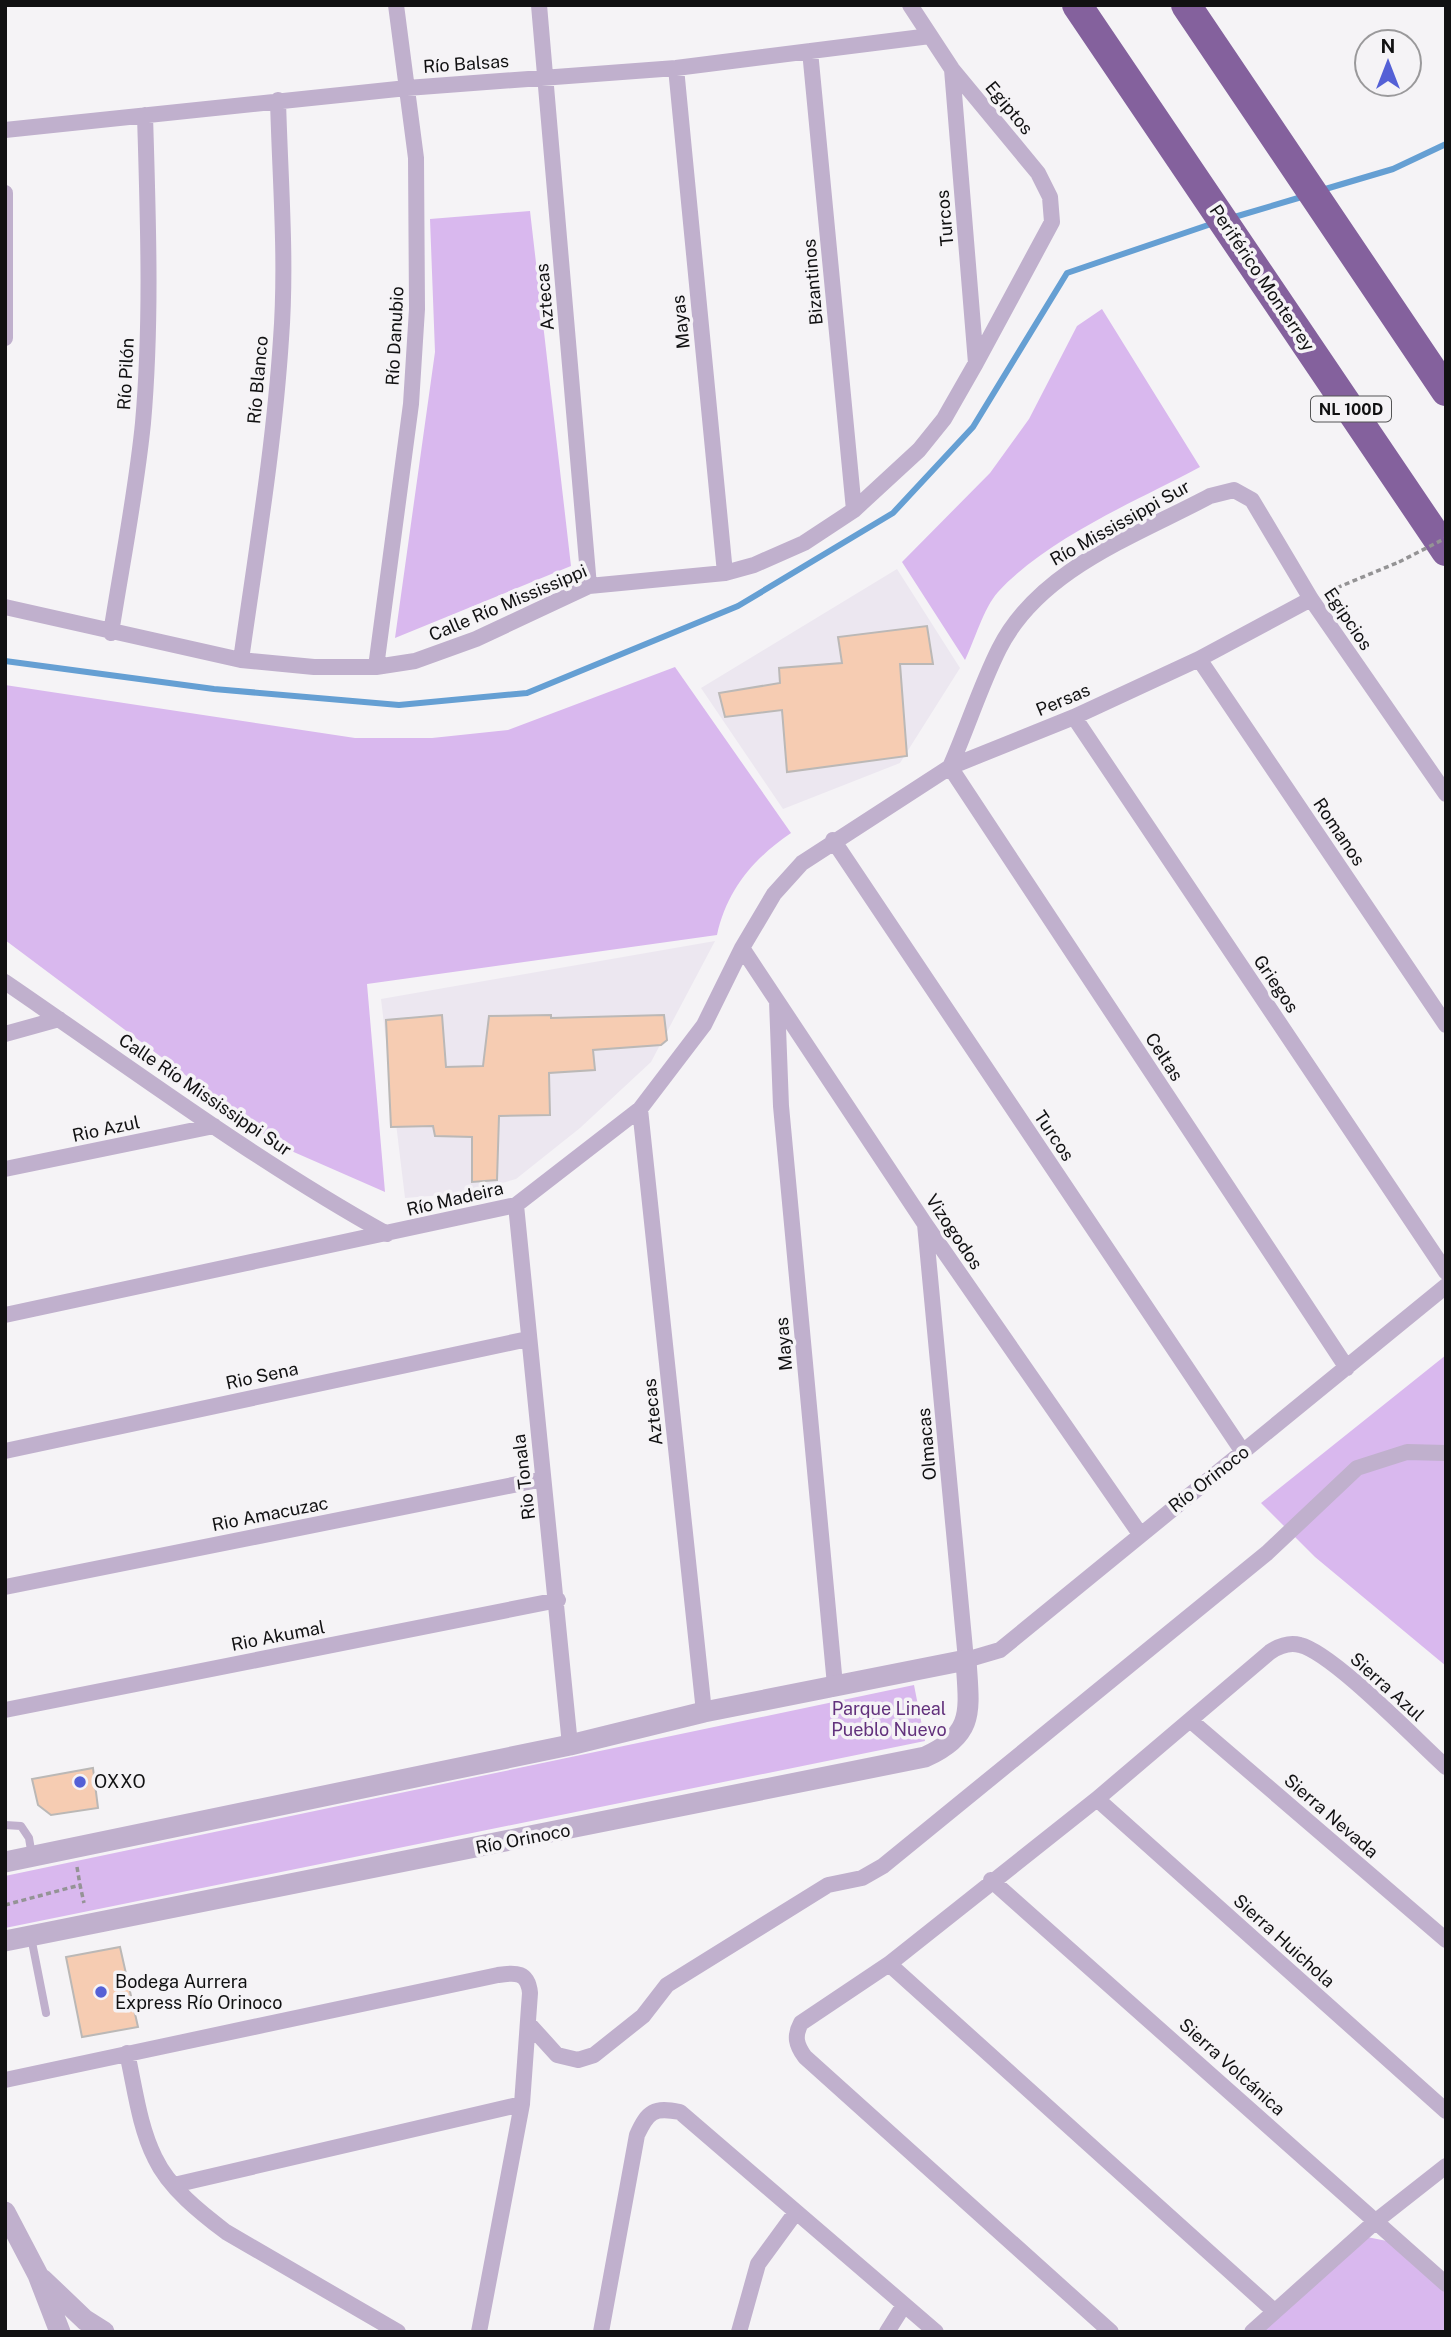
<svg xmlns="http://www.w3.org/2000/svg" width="1451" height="2337" font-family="'Public Sans',sans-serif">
	<rect width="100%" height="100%" fill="#f5f3f6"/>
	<path fill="#ece7f0" d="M897,569L960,668L900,763L783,809L701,688Z
		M715,941L651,1062L580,1128L516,1179L468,1193L405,1198L381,999Z"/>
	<path fill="#d9b8ee" d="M530,211L571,566L395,638L435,352L430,219Z
		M1102,309L1200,467C1135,502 1049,537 998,592C983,609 975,640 965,660L902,562L990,473L1029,419L1077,326Z
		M675,667L791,833C753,859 727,890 717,935L367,984L385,1192L280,1146L5,940V685L355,738H432L508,730Z
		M1446,1355V1666L1315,1557L1261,1503Z
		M914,1685L925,1741L5,1928V1876Z
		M1367,2237L1387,2241L1446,2293V2332H1257Z"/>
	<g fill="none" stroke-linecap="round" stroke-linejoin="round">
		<path stroke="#659fd3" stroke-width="6" d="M1322,190L1393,169L1446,144
			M1231,218L1305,196
			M5,661L214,689L399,705L527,693L738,606L893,513L973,427L1067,273L1214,223"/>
	</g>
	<path fill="#f6ccb2" stroke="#bbb8b6" stroke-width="2" d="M927,626L933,664H900L907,756L787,772L782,710L725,717L719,693L780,683L779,668L842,663L838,637Z
		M442,1015L446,1067L483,1066L489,1016L551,1015V1018L664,1015L667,1040L661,1045L593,1050L595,1070L549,1073L550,1115L499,1116L497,1180L472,1182V1137L435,1136L433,1126L391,1127L386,1020Z
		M93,1768L98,1808L51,1815L38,1805L32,1779Z
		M120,1947L138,2027L82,2037L66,1957Z"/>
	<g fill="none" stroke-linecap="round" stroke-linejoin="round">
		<path stroke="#949395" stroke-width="3.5" stroke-dasharray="5 3.5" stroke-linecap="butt" d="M1329,591L1399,562
			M77,1867L80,1885
			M5,1905L80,1885L84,1903"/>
		<path stroke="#c0b0cd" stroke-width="8" d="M5,1825L21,1826L29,1838L32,1856
			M31,1937L46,2013"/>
		<path stroke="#c0b0cd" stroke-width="16" d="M539,5L589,586
			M810,51L854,510
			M676,68L725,573
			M952,69L976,363
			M5,130L407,88L676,68L930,36
			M5,193V338
			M5,607L241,660L314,667H376L415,661L476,639L589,586L725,573L754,565L804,543L854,510L919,450L944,419L976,363L1052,222L1050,197L1038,173L952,69L910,5
			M111,633C122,563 136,493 143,423C152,320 148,218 145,115
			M1199,659L1446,1025
			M241,660C256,553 274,447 281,339C287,260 280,179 278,100
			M376,667L411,404L417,309L416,158L396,5
			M1074,717L1446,1272
			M950,767C967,729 980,687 999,649C1039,569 1135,536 1210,496L1234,490L1252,500L1311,599L1446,794
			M950,767L1347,1368
			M833,840L1243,1452
			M742,948L925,1224L1140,1534
			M5,982C131,1068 254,1160 387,1234
			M777,1001L781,1106L835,1685
			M5,1034L59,1019
			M640,1109L704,1712
			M5,1169L214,1126
			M516,1205L570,1745
			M925,1224L966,1660L1000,1650L1446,1286
			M5,1315L516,1205L640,1109L704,1025L742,948L774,894L802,863L950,767L1074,717L1199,659L1311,599
			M5,1451L528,1339
			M5,1587L543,1479
			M5,1710L558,1600
			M1191,1721L1446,1940
			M1097,1799L1446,2111
			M991,1880L1446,2284
			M889,1964L1273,2310
			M528,2023L557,2055L578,2060L594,2055L643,2016L667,1985L828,1885L862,1878L883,1866L1267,1553L1357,1468L1407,1452L1446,1453
			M127,2053C135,2088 139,2126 155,2158C169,2188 201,2213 226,2232L398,2332
			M5,2080L498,1975C516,1972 528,1972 530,1993L522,2104L479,2332
			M174,2185L522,2104
			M601,2332L637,2135C648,2111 654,2107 680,2112L936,2332
			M739,2332L758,2264L796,2212
			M887,2332L904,2305
			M1111,2332L805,2057C796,2045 794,2036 801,2023L889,1964L1097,1799L1270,1652C1279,1646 1289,1642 1300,1645C1333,1653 1416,1740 1446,1767
			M1252,2332L1376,2221L1446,2166"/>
		<path stroke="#c0b0cd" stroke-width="21" d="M5,1862L570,1745L704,1712L966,1660C969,1710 976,1734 925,1757L5,1941
			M5,2212L38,2275L60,2332
			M42,2279L85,2320L104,2332"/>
		<path stroke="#84619d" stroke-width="30" d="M1077,5L1446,551
			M1186,5L1446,391"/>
		<path stroke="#949395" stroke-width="3.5" stroke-dasharray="5 3.5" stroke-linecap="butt" d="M1399,562L1446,538"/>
	</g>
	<g fill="#5460d6" stroke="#f5f3f6" stroke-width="2.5">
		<circle cx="80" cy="1782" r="7"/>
		<circle cx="101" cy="1992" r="7"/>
	</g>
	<g text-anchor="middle" stroke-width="7" stroke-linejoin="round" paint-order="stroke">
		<rect fill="#f5f3f6" stroke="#555556" stroke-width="2" x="1311" y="396.5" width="80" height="25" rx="5"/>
		<g font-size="16" font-weight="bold" fill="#111112">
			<text x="1351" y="415">NL 100D</text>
		</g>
		<g font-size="18" fill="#111112" stroke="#f5f3f6">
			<text transform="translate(466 64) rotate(-4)" y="6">Río Balsas</text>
			<text transform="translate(1009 108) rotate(50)" y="6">Egiptos</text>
			<text transform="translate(945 218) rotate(-95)" y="6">Turcos</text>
			<text transform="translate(1262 278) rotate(56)" y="6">Periférico Monterrey</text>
			<text transform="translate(813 282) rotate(-95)" y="6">Bizantinos</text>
			<text transform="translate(545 297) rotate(-95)" y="6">Aztecas</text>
			<text transform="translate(681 322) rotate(-96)" y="6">Mayas</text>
			<text transform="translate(395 336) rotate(-87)" y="6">Río Danubio</text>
			<text transform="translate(126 374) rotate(-87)" y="6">Río Pilón</text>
			<text transform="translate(258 380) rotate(-85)" y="6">Río Blanco</text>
			<text transform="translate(1120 523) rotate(-29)" y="6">Río Mississippi Sur</text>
			<text transform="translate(508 603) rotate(-23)" y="6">Calle Río Mississippi</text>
			<text transform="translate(1348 619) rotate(56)" y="6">Egipcios</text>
			<text transform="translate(1063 700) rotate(-23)" y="6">Persas</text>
			<text transform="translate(1339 832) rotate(56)" y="6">Romanos</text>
			<text transform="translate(1276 984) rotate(56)" y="6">Griegos</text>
			<text transform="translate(1164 1057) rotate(57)" y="6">Celtas</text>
			<text transform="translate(205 1095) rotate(34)" y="6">Calle Río Mississippi Sur</text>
			<text transform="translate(106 1129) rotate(-12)" y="6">Rio Azul</text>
			<text transform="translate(1054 1136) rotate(56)" y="6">Turcos</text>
			<text transform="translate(455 1199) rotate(-13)" y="6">Río Madeira</text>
			<text transform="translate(954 1232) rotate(56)" y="6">Vizogodos</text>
			<text transform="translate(784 1344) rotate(-95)" y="6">Mayas</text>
			<text transform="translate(262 1376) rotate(-12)" y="6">Rio Sena</text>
			<text transform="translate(653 1412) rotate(-96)" y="6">Aztecas</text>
			<text transform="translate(927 1444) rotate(-95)" y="6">Olmacas</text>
			<text transform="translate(524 1477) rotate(-97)" y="6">Rio Tonala</text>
			<text transform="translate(1209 1479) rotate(-38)" y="6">Río Orinoco</text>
			<text transform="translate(270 1514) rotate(-11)" y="6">Rio Amacuzac</text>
			<text transform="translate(278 1636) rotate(-11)" y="6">Rio Akumal</text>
			<text transform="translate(1387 1687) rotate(42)" y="6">Sierra Azul</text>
			<text transform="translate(1331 1816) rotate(41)" y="6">Sierra Nevada</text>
			<text transform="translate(523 1839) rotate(-11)" y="6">Río Orinoco</text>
			<text transform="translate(1284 1941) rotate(42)" y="6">Sierra Huichola</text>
			<text transform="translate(1232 2067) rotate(42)" y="6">Sierra Volcánica</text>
		</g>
		<g font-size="18" fill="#62317c" stroke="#f5f3f6">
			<text x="889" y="1715">Parque Lineal<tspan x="889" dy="21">Pueblo Nuevo</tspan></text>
		</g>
		<g font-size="18" fill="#111112" stroke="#f5f3f6" text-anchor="start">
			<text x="94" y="1788">OXXO</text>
			<text x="115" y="1988">Bodega Aurrera<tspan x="115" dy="21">Express Río Orinoco</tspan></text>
		</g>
	</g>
	<rect width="1451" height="2337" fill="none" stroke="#111112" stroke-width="14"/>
	<g transform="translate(1388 63)"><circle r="33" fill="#f5f3f6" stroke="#9a999b" stroke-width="2"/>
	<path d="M0-5L12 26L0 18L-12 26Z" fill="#5460d6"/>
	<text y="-10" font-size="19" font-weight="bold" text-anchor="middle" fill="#111112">N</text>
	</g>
</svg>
